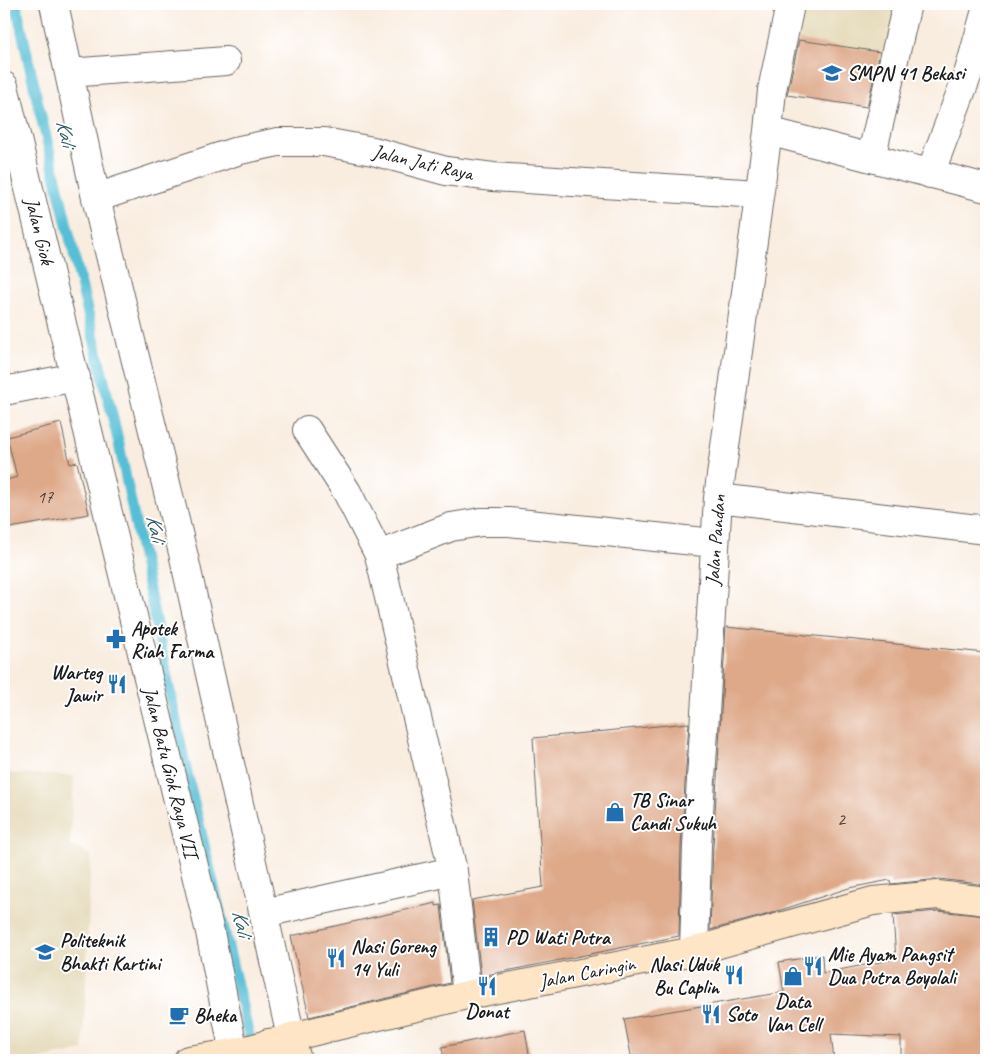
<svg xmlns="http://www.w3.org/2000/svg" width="990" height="1064" font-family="Caveat,sans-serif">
	<rect width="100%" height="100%" fill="#fff"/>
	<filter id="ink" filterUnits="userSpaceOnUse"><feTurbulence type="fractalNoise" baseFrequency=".02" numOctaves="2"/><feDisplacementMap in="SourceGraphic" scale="10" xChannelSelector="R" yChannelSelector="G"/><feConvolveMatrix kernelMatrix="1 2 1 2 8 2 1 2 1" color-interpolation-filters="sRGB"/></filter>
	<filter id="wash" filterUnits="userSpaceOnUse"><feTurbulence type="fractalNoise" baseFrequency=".0096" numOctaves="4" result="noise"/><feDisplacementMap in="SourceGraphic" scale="20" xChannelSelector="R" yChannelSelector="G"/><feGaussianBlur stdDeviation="1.12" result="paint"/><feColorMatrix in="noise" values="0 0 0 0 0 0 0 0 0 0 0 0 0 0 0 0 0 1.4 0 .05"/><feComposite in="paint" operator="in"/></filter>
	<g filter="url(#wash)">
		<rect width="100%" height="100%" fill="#f9ede0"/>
		<path fill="#e5daba" d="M791,4H901L876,109L777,93Z
			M4,773L74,776L70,845L91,855L83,1050L35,1060H4Z"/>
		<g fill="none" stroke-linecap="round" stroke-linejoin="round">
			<path stroke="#57bfd5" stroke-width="11" d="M16,4L37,99L119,444L184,760L252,1048"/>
		</g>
		<g id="blocks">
			<path fill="#dea989" d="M799,40L880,52L867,107L787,95Z
				M61,423L70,464L77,462L89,514L10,528L4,509V481L17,477L7,437Z
				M726,627L986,653V885L940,879L891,884L890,880L849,888L762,916L710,930L713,847Z
				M689,723L681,845L679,936L481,976L472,900L543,887L533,738Z
				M436,903V906L441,905L450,983L309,1017L291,936Z
				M938,911L986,916V1060H901V1037L831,1034L834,1060H632L624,1019L784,992L779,962L822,955L823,973L896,959L893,915Z
				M525,1030L530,1060H444L442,1047Z"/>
		</g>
	</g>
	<g filter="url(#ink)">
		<use href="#blocks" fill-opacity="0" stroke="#696561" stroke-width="1"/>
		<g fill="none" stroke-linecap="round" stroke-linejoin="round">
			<defs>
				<path id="street" d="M54,4L96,198L183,553L291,1037
					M69,73L226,61
					M4,86L210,932L234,1053
					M768,131L986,188
					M871,158L907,4
					M930,174L969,71L986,10
					M96,198L240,150L278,142H324L373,151L446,171L493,177L759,194
					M4,391L76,377
					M307,430L347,492L379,555L453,871L467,995
					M718,498L986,530
					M379,555L451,527L481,522H509L714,543
					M264,913L453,871
					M694,951L697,846L718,498L768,131L772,90L789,10"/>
				<path id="secondary" d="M291,1037L297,1060
					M188,1060L234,1053L265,1045L268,1043L281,1041L291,1037L467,995L694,951L873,901L938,895L986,901"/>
			</defs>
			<use href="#street" stroke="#696561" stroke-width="30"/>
			<use href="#secondary" stroke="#696561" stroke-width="30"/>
			<use href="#street" stroke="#fff" stroke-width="28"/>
			<use href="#secondary" stroke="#fde5c5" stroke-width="28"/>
		</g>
	</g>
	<defs>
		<symbol id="school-bare" viewBox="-9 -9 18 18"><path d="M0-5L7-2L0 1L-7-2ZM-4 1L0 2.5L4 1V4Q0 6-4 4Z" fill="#1f6fb2" stroke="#fff" stroke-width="2.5" paint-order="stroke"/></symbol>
		<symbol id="pharmacy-bare" viewBox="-9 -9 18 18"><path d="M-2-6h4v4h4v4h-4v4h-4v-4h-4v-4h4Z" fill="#1f6fb2" stroke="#fff" stroke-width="2.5" paint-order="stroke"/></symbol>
		<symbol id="restaurant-bare" viewBox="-9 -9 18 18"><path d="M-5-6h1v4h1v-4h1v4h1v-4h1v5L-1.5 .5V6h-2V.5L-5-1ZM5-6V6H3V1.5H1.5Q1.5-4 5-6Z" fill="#1f6fb2" stroke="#fff" stroke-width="2.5" paint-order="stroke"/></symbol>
		<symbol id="shop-bare" viewBox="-9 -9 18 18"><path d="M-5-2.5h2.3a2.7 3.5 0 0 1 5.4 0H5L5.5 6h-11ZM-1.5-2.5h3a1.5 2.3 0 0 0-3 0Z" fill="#1f6fb2" stroke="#fff" stroke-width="2.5" paint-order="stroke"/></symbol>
		<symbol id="building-bare" viewBox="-9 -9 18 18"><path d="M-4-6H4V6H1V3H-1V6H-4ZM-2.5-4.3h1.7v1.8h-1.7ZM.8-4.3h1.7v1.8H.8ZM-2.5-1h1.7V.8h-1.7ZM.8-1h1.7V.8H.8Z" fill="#1f6fb2" stroke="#fff" stroke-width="2.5" paint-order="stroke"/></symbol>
		<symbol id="cafe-bare" viewBox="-9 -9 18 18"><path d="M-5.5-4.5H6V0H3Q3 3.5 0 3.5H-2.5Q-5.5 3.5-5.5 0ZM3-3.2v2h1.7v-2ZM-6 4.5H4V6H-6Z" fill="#1f6fb2" stroke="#fff" stroke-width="2.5" paint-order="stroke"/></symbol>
	</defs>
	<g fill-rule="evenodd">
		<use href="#school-bare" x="818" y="59" width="28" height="28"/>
		<use href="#pharmacy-bare" x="102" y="625" width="28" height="28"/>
		<use href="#restaurant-bare" x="103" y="670" width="28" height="28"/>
		<use href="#shop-bare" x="601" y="798" width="28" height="28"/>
		<use href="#building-bare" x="477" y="923" width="28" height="28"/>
		<use href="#school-bare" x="31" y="938" width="28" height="28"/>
		<use href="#restaurant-bare" x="322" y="944" width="28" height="28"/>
		<use href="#restaurant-bare" x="799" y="952" width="28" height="28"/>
		<use href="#restaurant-bare" x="720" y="961" width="28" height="28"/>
		<use href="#shop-bare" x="779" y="962" width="28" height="28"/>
		<use href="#restaurant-bare" x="473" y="972" width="28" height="28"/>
		<use href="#restaurant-bare" x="697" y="1000" width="28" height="28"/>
		<use href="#cafe-bare" x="165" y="1001" width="28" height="28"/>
	</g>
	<g text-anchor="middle" stroke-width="4" stroke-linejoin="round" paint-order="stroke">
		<g font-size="18" fill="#4c3f37">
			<text x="45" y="503">17</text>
			<text x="841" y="825">2</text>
		</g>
		<g font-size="20" font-weight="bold" fill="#1c1c1c" stroke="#fff" text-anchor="start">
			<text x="847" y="80">SMPN 41 Bekasi</text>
			<text x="131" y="635">Apotek<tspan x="131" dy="23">Riah Farma</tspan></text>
			<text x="102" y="679" text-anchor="end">Warteg<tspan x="102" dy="23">Jawir</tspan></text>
			<text x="630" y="807">TB Sinar<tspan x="630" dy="23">Candi Sukuh</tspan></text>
			<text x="506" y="944">PD Wati Putra</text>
			<text x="60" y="947">Politeknik<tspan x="60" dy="23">Bhakti Kartini</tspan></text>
			<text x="351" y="953">Nasi Goreng<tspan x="351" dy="23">14 Yuli</tspan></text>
			<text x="828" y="961">Mie Ayam Pangsit<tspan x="828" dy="23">Dua Putra Boyolali</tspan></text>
			<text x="719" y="971" text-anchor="end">Nasi Uduk<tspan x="719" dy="23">Bu Caplin</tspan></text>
			<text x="793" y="1008" text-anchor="middle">Data<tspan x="793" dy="23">Van Cell</tspan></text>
			<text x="487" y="1018" text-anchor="middle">Donat</text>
			<text x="726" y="1021">Soto</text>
			<text x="194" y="1022">Bheka</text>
		</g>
		<g font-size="20" fill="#1c1c1c" stroke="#fff">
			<text transform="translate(423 162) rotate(13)" y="7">Jalan Jati Raya</text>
			<text transform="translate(40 231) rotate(76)" y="7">Jalan Giok</text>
			<text transform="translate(715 540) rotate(-86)" y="7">Jalan Pandan</text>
			<text transform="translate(171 772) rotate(76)" y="7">Jalan Batu Giok Raya VII</text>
			<text transform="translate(587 972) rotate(-11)" y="7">Jalan Caringin</text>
		</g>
		<g font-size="21" font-style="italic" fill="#345d66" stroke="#fff">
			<text transform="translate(66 133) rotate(77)" y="7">Kali</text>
			<text transform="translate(156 528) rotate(78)" y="7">Kali</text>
			<text transform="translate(242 923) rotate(77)" y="7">Kali</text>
		</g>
	</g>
	<rect width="990" height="1064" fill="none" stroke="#fff" stroke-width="20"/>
</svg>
